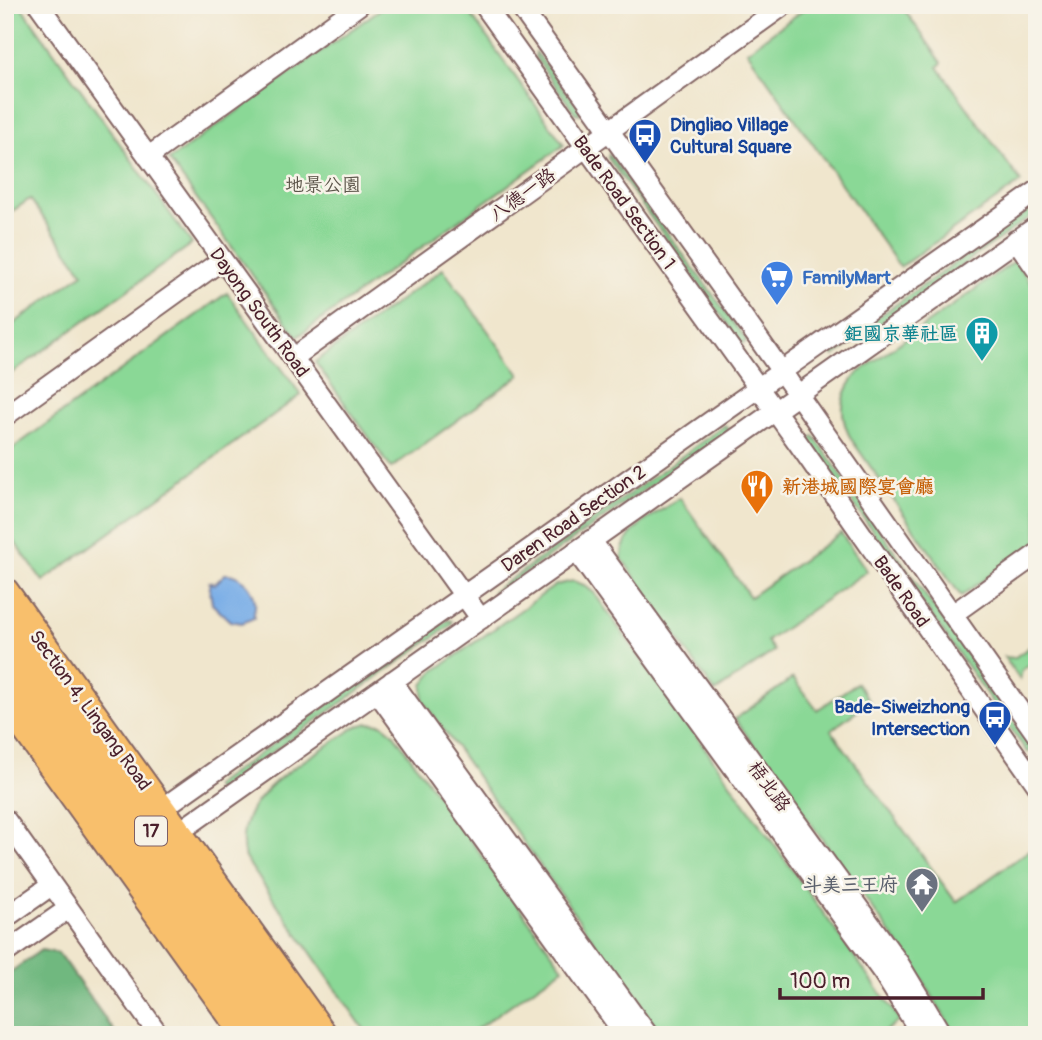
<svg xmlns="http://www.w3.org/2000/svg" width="1042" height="1040" font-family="Pangolin,'LXGW WenKai TC',sans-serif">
	<rect width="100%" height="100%" fill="#f7f3e8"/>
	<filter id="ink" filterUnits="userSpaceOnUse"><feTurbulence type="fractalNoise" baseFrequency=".0143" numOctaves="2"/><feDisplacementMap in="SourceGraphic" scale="14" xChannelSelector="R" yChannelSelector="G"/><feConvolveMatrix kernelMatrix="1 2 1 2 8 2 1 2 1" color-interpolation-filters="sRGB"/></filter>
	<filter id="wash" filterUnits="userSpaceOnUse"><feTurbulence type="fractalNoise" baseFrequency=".00686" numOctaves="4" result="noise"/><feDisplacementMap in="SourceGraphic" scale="28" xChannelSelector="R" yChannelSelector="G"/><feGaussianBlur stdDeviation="1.57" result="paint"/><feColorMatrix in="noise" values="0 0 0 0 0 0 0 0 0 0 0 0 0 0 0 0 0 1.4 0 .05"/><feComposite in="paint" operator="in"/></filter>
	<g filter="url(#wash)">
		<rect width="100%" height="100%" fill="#f0e6cd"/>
		<path fill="#8ad896" stroke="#6a7c60" stroke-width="2" d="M5,5H20L192,244L5,378V330L83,273L30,199L5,216Z
			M386,5H464L564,145L297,337L169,160Z
			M810,5H901L942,63L938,67L1021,182L900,267L747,51Z
			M536,52L580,110V114L575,113L535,57Z
			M609,154L747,341L742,344L608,158Z
			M1037,205V212L834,356L830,351Z
			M1015,261L1037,291V542L961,596L851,439C838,415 841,392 859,372Z
			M443,269L520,375L391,468L315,362Z
			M227,293L301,395L43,581L5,529V454Z
			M725,425L729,430L497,593L493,592Z
			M814,436L1032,748V752H1027L809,440Z
			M680,498L750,597L841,533L867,571L767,641L774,651L715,692L622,559C620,529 659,513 680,498Z
			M573,581L584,585L594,593L900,1020L880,1035H661L423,701V685L433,672L556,585Z
			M448,620L452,621L451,625L217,791L214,786Z
			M1037,642V660L1022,670L1020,680L1004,657L1014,658Z
			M793,678L817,710L857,683L870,702L831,730L956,902L1037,845V1035H955L917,970L735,719Z
			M368,723L382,724L393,733L563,968L468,1035H368L245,858C228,793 311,760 355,727Z"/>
		<path fill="#6fb87f" stroke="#5c6c55" stroke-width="2" d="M41,950L58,953L117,1035H5V976Z"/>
		<path fill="#7aaee7" stroke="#626689" stroke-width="2" d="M225,574C240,573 253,587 255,602C256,608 253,612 254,618L242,623L230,621L212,604L209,582L215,584Z"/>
	</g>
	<g filter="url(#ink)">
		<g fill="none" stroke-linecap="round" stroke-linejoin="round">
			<defs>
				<path id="minor" d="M39,5L481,619
					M484,5L798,443L1037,785
					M519,5L758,338L1037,735
					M148,157L359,5
					M1016,240L1037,270
					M293,358L784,5
					M5,416L222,260
					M591,540L898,962L942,1035
					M576,551L883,973L922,1035
					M953,614L1037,554
					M392,681L648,1035
					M377,692L625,1035
					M153,815L1037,191
					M5,819L159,1035
					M169,839L1037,226
					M5,918L52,885
					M5,953L68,909"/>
				<path id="major" d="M5,591L324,1035
					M5,627L298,1035
					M5,664L271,1035
					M5,701L245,1035"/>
			</defs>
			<use href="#minor" stroke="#846564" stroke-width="23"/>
			<use href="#major" stroke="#846564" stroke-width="30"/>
			<use href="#minor" stroke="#fff" stroke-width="19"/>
			<use href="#major" stroke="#f8bf6c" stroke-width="26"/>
		</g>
	</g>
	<defs>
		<symbol id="bus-pin" viewBox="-11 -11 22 30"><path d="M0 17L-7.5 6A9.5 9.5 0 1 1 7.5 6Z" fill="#1a4fb4" stroke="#f7f3e8"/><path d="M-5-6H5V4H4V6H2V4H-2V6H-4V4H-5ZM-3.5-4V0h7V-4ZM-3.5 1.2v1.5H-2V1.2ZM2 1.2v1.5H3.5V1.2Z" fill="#fff"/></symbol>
		<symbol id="supermarket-pin" viewBox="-11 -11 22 30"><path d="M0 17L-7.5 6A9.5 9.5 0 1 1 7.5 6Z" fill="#3f7fe0" stroke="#f7f3e8"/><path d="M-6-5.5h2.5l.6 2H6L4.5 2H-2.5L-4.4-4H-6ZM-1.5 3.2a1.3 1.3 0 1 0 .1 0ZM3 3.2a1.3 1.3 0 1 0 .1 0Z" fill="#fff"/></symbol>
		<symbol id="building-pin" viewBox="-11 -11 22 30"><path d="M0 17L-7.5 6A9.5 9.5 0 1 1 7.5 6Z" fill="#0f9aa8" stroke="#f7f3e8"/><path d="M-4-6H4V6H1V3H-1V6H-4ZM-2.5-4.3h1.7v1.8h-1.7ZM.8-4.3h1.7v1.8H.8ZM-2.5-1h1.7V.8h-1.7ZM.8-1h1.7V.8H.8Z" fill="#fff"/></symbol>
		<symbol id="restaurant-pin" viewBox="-11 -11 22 30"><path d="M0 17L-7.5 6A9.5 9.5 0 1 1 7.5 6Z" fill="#e8710a" stroke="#f7f3e8"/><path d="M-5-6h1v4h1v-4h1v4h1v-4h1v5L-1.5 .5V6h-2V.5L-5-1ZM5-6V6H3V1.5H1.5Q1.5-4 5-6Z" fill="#fff"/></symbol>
		<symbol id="temple-pin" viewBox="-11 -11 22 30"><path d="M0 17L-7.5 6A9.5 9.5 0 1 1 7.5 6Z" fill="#6b7280" stroke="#f7f3e8"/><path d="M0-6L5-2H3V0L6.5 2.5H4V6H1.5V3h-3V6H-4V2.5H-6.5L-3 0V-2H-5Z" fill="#fff"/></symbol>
	</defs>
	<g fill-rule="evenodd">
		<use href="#bus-pin" x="626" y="116" width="38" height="52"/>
		<use href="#supermarket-pin" x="758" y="258" width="38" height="52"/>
		<use href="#building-pin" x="963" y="314" width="38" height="52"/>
		<use href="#restaurant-pin" x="738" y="467" width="38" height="52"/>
		<use href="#bus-pin" x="976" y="698" width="38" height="52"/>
		<use href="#temple-pin" x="903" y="865" width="38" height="52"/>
	</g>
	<g text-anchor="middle" stroke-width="5" stroke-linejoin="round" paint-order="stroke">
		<rect fill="#f7f3e8" stroke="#7e5f64" stroke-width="2" x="135" y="816.5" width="32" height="29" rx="5"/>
		<g font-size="18" font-weight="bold" fill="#4a1f2b">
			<text x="151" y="837">17</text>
		</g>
		<g font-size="19" font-weight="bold" fill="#164399" stroke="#f7f3e8" text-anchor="start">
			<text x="670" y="131">Dingliao Village<tspan x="670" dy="22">Cultural Square</tspan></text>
			<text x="970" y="713" text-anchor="end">Bade-Siweizhong<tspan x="970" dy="22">Intersection</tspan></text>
		</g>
		<g font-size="19" fill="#5d564b" stroke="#f7f3e8">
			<text x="323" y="191">地景公園</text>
		</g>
		<g font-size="19" fill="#4a1f2b" stroke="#f7f3e8">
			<text transform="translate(522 194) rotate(-36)" y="7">八德一路</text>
			<text transform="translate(625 202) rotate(54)" y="7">Bade Road Section 1</text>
			<text transform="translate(260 312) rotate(54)" y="7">Dayong South Road</text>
			<text transform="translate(573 518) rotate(-35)" y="7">Daren Road Section 2</text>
			<text transform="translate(902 591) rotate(55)" y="7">Bade Road</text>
			<text transform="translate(91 710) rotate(54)" y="7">Section 4, Lingang Road</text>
			<text transform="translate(770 786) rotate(54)" y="7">梧北路</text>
		</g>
		<g font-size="19" font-weight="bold" fill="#366cbe" stroke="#f7f3e8" text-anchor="start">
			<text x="802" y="284">FamilyMart</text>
		</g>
		<g font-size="19" font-weight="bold" fill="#0d838f" stroke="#f7f3e8" text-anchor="end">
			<text x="958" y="340">鉅國京華社區</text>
		</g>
		<g font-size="19" font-weight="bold" fill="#c56008" stroke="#f7f3e8" text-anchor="start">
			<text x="782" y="493">新港城國際宴會廳</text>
		</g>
		<g font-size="19" font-weight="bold" fill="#5b616d" stroke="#f7f3e8" text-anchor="end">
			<text x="898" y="891">斗美三王府</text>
		</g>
	</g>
	<rect width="1042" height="1040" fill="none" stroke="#f7f3e8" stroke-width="28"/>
	<path d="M780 988v10h203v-10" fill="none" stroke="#4a1f2b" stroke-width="3.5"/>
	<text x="790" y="988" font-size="21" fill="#4a1f2b" stroke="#f7f3e8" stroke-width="5" paint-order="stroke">100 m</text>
</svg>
